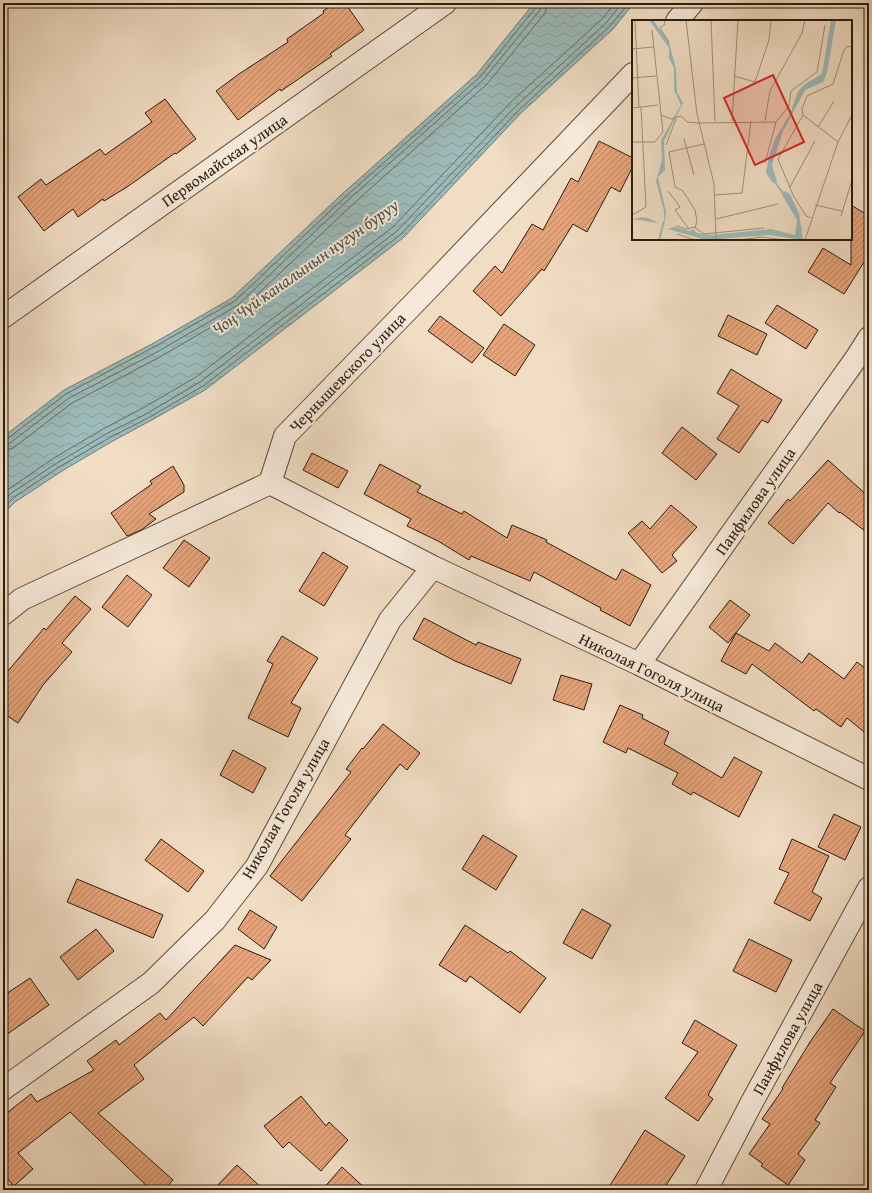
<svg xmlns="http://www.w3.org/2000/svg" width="872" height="1193" font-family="'Gentium Book Plus',serif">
	<defs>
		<pattern id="water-waves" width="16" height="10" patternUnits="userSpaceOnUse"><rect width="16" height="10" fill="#9cbbba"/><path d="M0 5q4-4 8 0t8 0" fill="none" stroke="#87a09f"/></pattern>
		<pattern id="building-hatch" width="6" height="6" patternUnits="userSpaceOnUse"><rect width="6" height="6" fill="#e5a47c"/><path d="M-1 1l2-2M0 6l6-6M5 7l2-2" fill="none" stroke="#ba8564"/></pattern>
	</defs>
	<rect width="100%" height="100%" fill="#f1ddc4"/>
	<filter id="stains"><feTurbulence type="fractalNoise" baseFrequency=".005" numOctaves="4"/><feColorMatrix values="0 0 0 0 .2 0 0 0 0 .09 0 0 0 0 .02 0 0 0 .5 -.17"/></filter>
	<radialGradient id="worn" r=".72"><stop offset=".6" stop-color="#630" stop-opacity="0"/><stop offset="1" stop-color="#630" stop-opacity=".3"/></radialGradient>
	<path fill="url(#water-waves)" stroke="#6e7b75" d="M534,3H634L613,29L521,113L403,238L205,390L150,421L111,442L62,471L15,502L3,514V437L64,390L152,344L232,298L341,195L477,74Z"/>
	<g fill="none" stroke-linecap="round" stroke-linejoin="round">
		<path stroke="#636c64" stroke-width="1" d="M3,440L7,439L66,394L154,347L235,301L344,198L480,77L536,7L537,3
			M3,445L10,443L69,398L157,352L238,305L347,201L483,80L540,10L542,3
			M3,451L13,448L72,403L160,357L242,309L351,206L487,84L545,13L548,3
			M3,493L54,458L103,429L143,408L196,377L393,227L511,102L602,19L615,3
			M3,501L10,494L57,463L106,434L146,414L200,382L397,231L515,107L606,23L622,3
			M3,508L13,498L59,467L109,438L148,418L203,386L400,235L519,110L610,26L629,3"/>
	</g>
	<path fill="url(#building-hatch)" stroke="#2a1c0e" d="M334,3H345L364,30L330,54L332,56L281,91L280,89L238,120L216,91L239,74L288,42L287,39L324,13L323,11Z
		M165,99L196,139L176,154L175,153L127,187L104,201L103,199L78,217L73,209L44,231L18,197L41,179L46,185L100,149L105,155L152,122L145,113Z
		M599,141L633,158V166L620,192L611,187L587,232L573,224L544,271L542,269L501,316L473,291L495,266L502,273L532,224L543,230L571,178L578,182Z
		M851,205L869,216V254L844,294L808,272L823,248L851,265Z
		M777,305L818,330L806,349L765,323Z
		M728,315L767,334L757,355L718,336Z
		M440,316L484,348L472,363L428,331Z
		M504,324L535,345L515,376L483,355Z
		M731,369L782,400L768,423L762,420L739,453L717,439L739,406L717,393Z
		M682,427L717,454L696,480L662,453Z
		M312,453L348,471L338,488L303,470Z
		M828,460L869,497V534L840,512L839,513L828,503L793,544L768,523L788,499L790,501Z
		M380,464L421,486L417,492L462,514L464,511L507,538L512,525L547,540L546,542L616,580L622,569L651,585L630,626L600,610L601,608L534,572L530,581L471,556L469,560L438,541L407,526L411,519L364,494Z
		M173,466L184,485V492L149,514L156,519L141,530L127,536L111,513L152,484L150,481Z
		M671,505L697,527L672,555L677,561L662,573L628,533L642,521L650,529Z
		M184,540L210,558L189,587L163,568Z
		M323,552L348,567L324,606L299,591Z
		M127,575L152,595L128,627L102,607Z
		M75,596L91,609L62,643L72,652L43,685L18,723L3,713V677L44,628L46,630Z
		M730,600L750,615L728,643L709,627Z
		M424,618L476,645L478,642L521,659L511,684L455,661L413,639Z
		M736,633L769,651L775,643L802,663L809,653L844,679L857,662L869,671V736L847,718L841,727L816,709L814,711L752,664L746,674L721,661Z
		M282,636L318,658L291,703L301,708L288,737L248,718L273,664L267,661Z
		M561,675L592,684L584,710L553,700Z
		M620,705L643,715L642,718L669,732L664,744L722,778L734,757L762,772L739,817L693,792L691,795L672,784L678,773L628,748L626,753L603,742Z
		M383,724L420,753L407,770L400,764L345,835L351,839L302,901L270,876L351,772L346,769L362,748L363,749Z
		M233,750L266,768L253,793L220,775Z
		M834,814L861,827L845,860L818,847Z
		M483,835L517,856L496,890L462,869Z
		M161,839L204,871L188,892L145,860Z
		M792,839L829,856L812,892L822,898L810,921L774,903L789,873L779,869Z
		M77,879L163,915L153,938L67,902Z
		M582,909L611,925L592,959L563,943Z
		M250,910L277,927L264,949L238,929Z
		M465,925L508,953L510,951L546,978L520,1013L470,976L466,982L439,965Z
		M96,929L114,951L78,980L60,957Z
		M749,939L792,960L776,992L733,971Z
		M235,945L271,960L252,980L248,977L203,1026L194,1017L134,1065L144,1079L98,1113L173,1180L164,1190H151L70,1112L18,1153L33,1169L14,1186L3,1174V1116L31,1094L37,1102L94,1070L87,1061L116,1040L119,1045L160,1013L166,1020Z
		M30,978L49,1005L3,1037V996Z
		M833,1009L865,1031L830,1083L836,1087L815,1120L820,1123L798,1154L805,1160L788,1185L761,1166L763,1164L749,1154L770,1124L762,1119L783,1089L782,1088L810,1042Z
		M695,1020L737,1045L708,1095L713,1099L698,1121L665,1098L698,1052L682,1043Z
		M301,1096L326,1126L329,1122L348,1140L321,1171L289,1142L283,1148L264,1126Z
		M645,1130L685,1156L663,1190H607Z
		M237,1165L264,1190H213Z
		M342,1167L367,1190H322Z"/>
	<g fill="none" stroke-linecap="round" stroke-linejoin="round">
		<defs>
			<path id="street" d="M677,21L692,3
				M3,317L445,3
				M270,483L433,567L639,664L869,779
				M3,614L22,599L270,483L285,436L427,290L633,74
				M639,664L857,357L869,338
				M3,1089L151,983L215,920L257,866L390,620L433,567
				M706,1190L752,1102L869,888"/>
		</defs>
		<use href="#street" stroke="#5c4c3c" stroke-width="24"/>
		<use href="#street" stroke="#f6e9d9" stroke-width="22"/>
	</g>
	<g text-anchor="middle" stroke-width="4" stroke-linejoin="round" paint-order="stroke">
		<g font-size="16" fill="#2a1c0e" stroke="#f6e9d9">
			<text transform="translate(224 160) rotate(-35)" y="6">Первомайская улица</text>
			<text transform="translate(347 372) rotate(-46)" y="6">Чернышевского улица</text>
			<text transform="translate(755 501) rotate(-55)" y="6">Панфилова улица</text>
			<text transform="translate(652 672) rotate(26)" y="6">Николая Гоголя улица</text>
			<text transform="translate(285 808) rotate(-60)" y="6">Николая Гоголя улица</text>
			<text transform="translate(787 1038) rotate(-61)" y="6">Панфилова улица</text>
		</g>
		<g font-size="17" font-style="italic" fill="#4c4c42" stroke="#f6e9d9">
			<text transform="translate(305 267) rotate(-35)" y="6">Чоң Чүй каналынын нугун буруу</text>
		</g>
	</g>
	<g transform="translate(632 20)">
		<rect width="220" height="220" fill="#f1ddc4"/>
		<path d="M17,0H21L37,22L44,49L45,72L51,83L32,121L33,150L26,157L34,192L32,204V191L24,161L30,140L29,120L49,85L42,70V48L37,38V28ZM199,0H204L195,53L191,62L173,70L151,111L140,145L145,161L141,163L134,153L137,136L143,119L158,94L166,71L173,64L190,54ZM153,171L158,174L167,193L171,220L137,215L74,220L36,209L42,207L58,211L61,209L65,213L79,215L139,209L163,215L165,200L149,173ZM10,197L16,198L27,203L0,199Z" fill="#9cbbba"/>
		<path fill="none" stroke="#9cbbba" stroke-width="2" d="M142,161L151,173M27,220L32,201"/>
		<path fill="none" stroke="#a1907b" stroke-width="1" d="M3,0L7,87M32,0L33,4L28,8L37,22M54,0L65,94L82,164L84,220M79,0L83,101M0,29L21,27M102,56L123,62L137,20L139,0M0,58L24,56M0,88L26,85M29,95L39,99L49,96L55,102L67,103L144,102M171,95L146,139L161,175L174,196L179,198M100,101L106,0M133,101L138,71L170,13L173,0M186,107L202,81M52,119L62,155M0,122H23L31,112L20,10M206,122L171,95L170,89L175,76L201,64L212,30L216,26L220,27M34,125L44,99M133,143L144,102L157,86L159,71L185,52L193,5M158,167L183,121M36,171L48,187L43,190L57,209M83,175L110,173L119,101M183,185L210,191M0,195L14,187L9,87M209,196L220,160M84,199L146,184M44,206L55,209L62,207L72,214L132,208M63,208L65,201L63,190L51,171L43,167L37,132L72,124M45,214L63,220M105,220L131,217L151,220M173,220L206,122L220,95"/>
		<path fill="#d62828" fill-opacity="0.15" stroke="#d62828" stroke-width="2" d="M141,55L172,122L123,145L92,78Z"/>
		<rect width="220" height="220" fill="none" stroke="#2a1c0e" stroke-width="2"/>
	</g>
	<rect width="872" height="1193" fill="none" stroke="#f1ddc4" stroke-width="16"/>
	<rect x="4" y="4" width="864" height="1185" fill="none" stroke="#2a1c0e" stroke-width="2"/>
	<rect x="8" y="8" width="856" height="1177" fill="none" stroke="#2a1c0e"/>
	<rect width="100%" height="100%" filter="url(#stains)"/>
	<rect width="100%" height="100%" fill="url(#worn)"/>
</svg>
